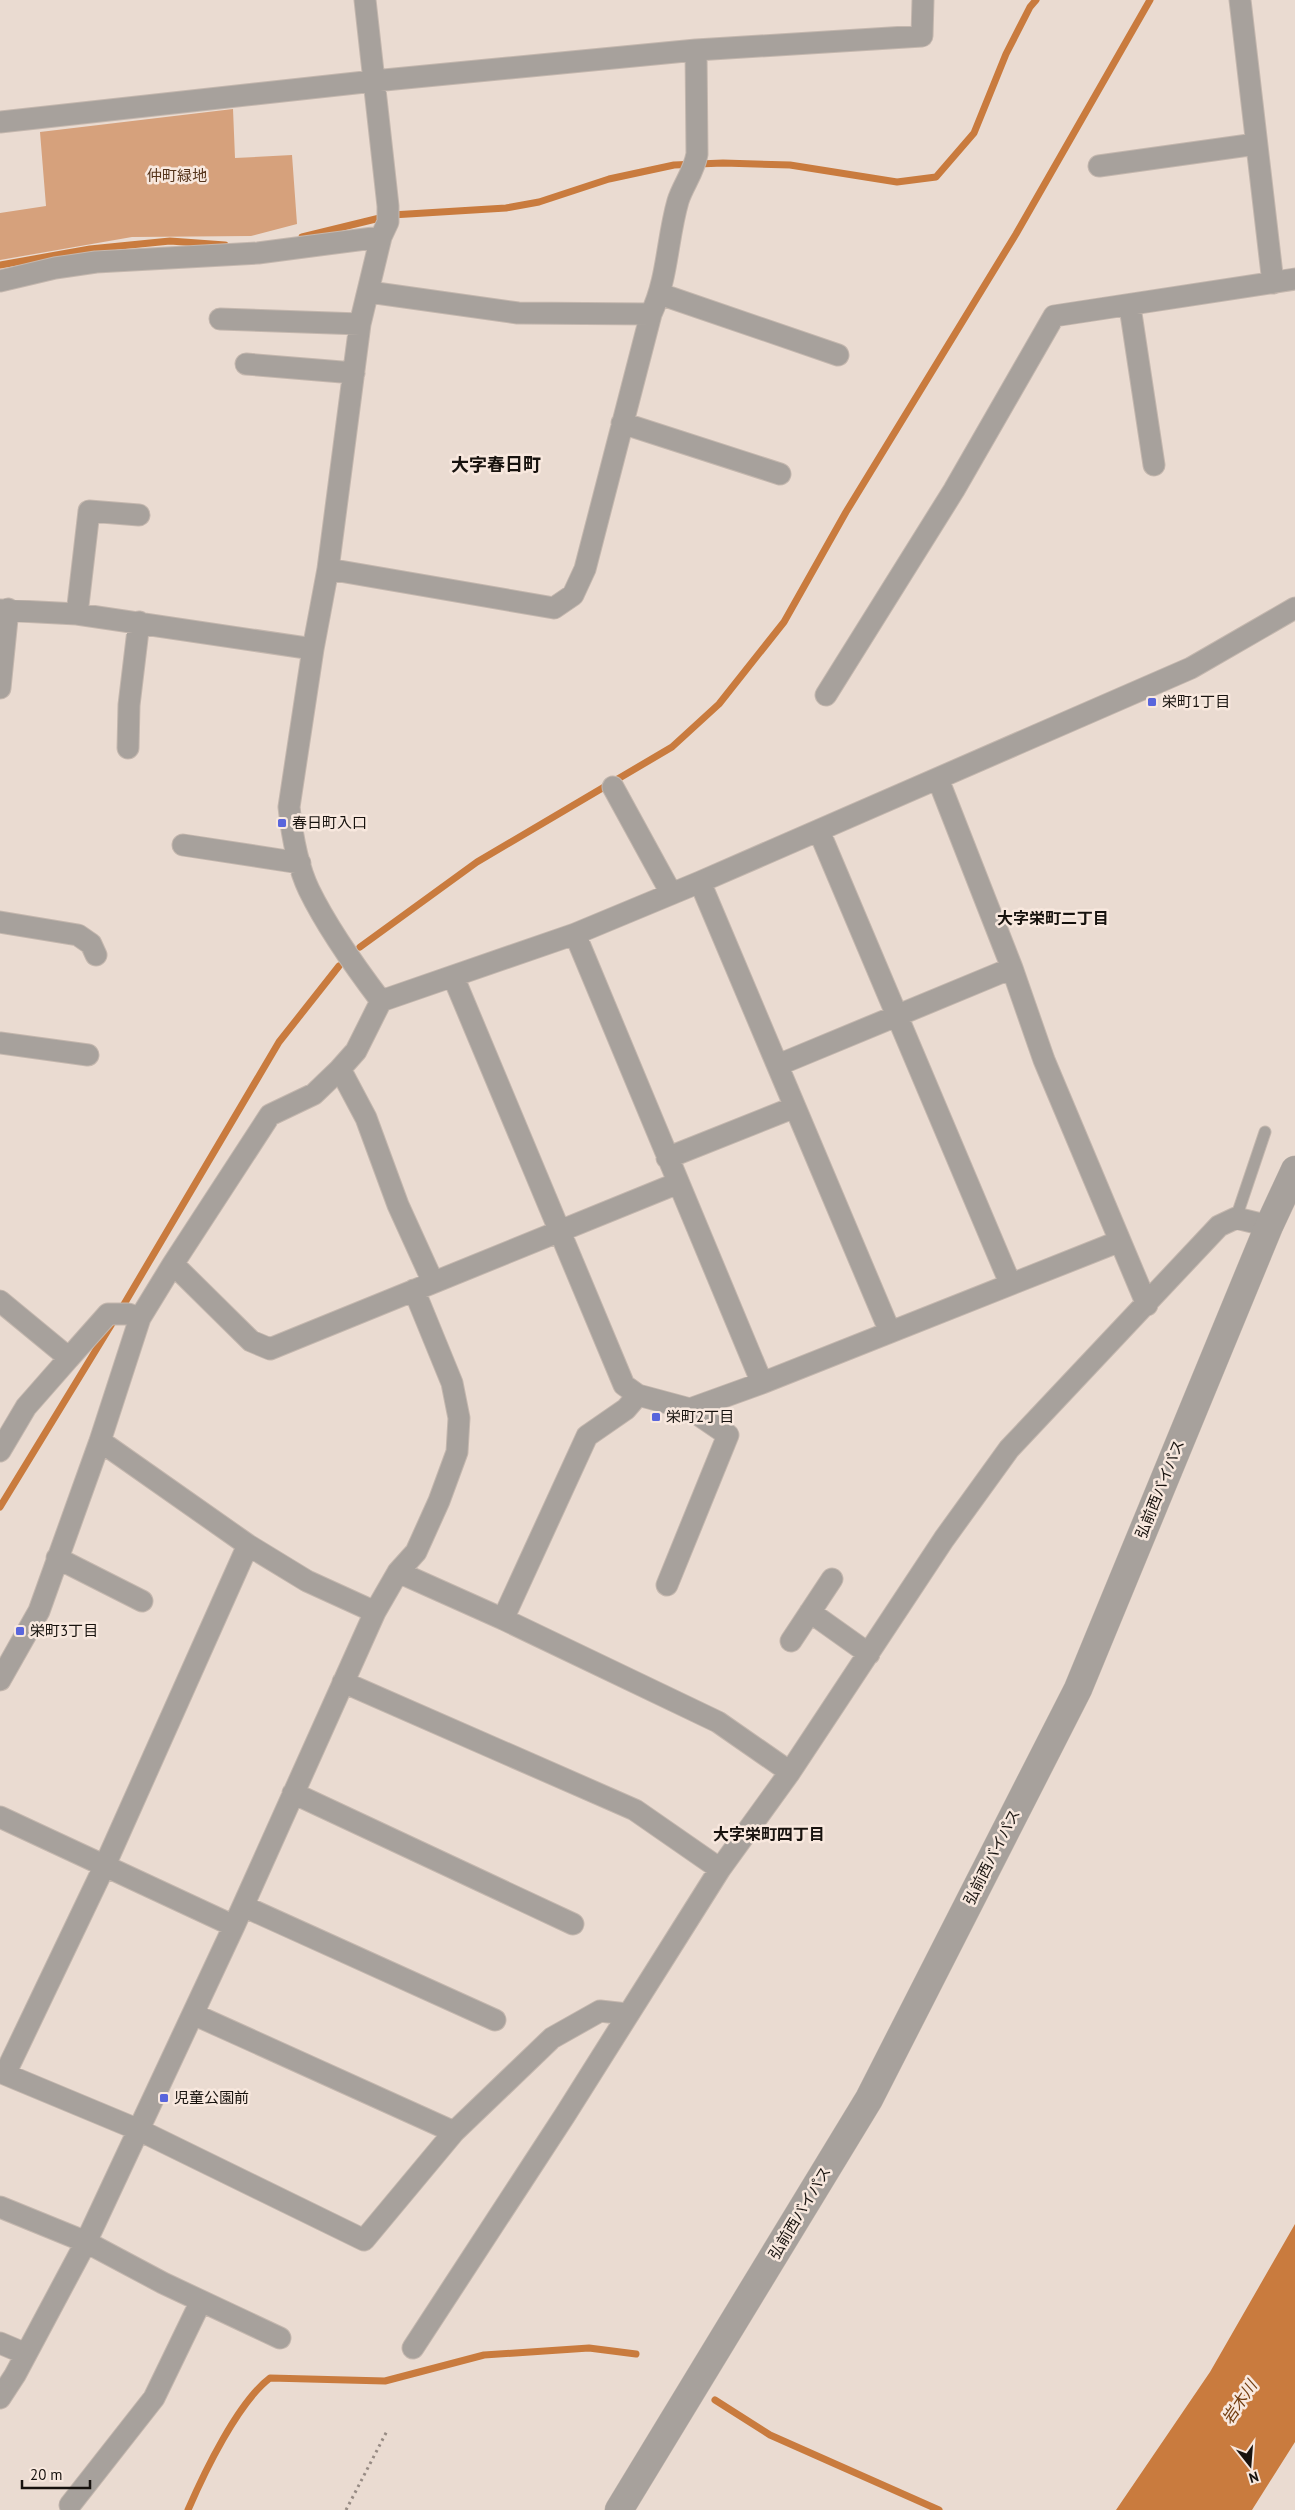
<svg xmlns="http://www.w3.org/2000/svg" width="1295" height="2510" font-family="'PT Sans','Noto Sans JP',sans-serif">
	<rect width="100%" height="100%" fill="#eadbd1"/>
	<path fill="#d6a17c" d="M233,109L235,158L292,155L297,224L251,236L132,237L0,260V213L46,206L40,132Z"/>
	<path fill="#c97b3e" d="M1295,2224V2442L1252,2510H1116L1210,2372Z"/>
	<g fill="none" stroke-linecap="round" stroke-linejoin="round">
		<path stroke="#c97b3e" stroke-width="7" d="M302,237L392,215L506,208L539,202L609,179L674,165L723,163L790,165L897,182L936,177L974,133L1006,54L1030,7L1036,0
			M0,265L90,249L170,241L225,245
			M360,947L477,862L672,747L719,704L784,622L846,512L1016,234L1150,0
			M120,1311L279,1042L339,966
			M0,1507L113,1322
			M715,2400L770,2435L939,2510
			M188,2510C204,2473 238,2402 270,2378L385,2381L484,2355L589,2348L636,2354"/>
		<defs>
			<path id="service" d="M1236,1218L1265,1132"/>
			<path id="minor" d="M365,0L388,206V222L381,237L360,324L328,569L313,649L289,807C292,835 297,865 309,890C327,927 356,968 381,1001
				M1240,0L1273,283
				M0,122L374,81L696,50L922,36L923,0
				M1099,166L1256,144
				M0,281L55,268L96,262L258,253L381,237
				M369,292L518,313L651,314
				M660,294L838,355
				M1130,307L1154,465
				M220,319L360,324
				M246,364L354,373
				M622,423L780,474
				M328,569L554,608L573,595L585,569L651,314C668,278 667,239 678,201C683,185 694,172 697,154L696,50
				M0,610L77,614L313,649
				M77,614L89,511L139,515
				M0,688L8,609
				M826,695L954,490L1054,316L1295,279
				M128,748L129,705L139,622
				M938,779L1012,968L1044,1060L1147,1305
				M613,787L671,893
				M819,831L1010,1283
				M183,845L300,863
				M700,882L890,1332
				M0,922L78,935L91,944L96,955
				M575,934L762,1383
				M453,976L624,1385L638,1395L690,1409L762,1383L1120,1241
				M0,1043L88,1055
				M778,1065L1012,968
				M667,1158L795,1107
				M173,1264L251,1341L270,1349L678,1183
				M433,1282L398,1205L366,1118L340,1069L356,1051L381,1001L575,934L700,882L1191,668L1295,608
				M0,1301L69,1358L108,1314H128L140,1318
				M100,1441L248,1545L307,1581L375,1612
				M0,1451L26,1407L69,1358
				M57,1558L142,1601
				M398,1572L503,1619L718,1722L790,1772
				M667,1585L728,1435L690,1409
				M810,1612L869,1654
				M503,1619L587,1436L626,1409L638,1395
				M791,1641L832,1579
				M0,1680L39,1611L100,1441L140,1318L173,1264L270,1115L314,1094L340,1069
				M343,1682L635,1810L720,1869
				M293,1793L573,1924
				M0,1817L234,1926
				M243,1906L495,2020
				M193,2014L454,2132
				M0,2072L139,2130L364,2240L454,2132L552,2038L600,2011L627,2014
				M5,2074L105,1865L248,1545
				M0,2207L86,2242L163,2283L280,2338
				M0,2343L26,2354
				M413,2348L565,2115L720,1869L790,1772L944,1539L1009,1449L1219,1226L1236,1218L1269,1226
				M0,2398L15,2375L86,2242L234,1926L375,1612L398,1572L416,1552L439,1501L457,1452L459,1418L452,1383L414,1290
				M70,2505L154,2398L201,2301"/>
			<path id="tertiary" d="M619,2510L869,2099L1078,1689L1269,1226L1295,1170"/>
		</defs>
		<use href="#service" stroke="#c4b7ae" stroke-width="13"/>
		<use href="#minor" stroke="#c4b7ae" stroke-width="23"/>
		<use href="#tertiary" stroke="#c4b7ae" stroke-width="29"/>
		<path stroke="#978b84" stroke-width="3" stroke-dasharray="2.5 4" stroke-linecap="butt" d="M346,2510L387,2431"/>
		<use href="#service" stroke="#a7a19c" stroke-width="11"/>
		<use href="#minor" stroke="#a7a19c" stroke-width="21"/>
		<use href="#tertiary" stroke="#a7a19c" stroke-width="28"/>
	</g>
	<g fill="#5965dc" stroke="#f8e8de" stroke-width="2">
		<rect x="1147" y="697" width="10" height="10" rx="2.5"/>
		<rect x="277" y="818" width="10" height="10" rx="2.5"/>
		<rect x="651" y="1412" width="10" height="10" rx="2.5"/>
		<rect x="15" y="1626" width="10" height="10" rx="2.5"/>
		<rect x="159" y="2093" width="10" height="10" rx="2.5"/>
	</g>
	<g text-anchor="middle" stroke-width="5" stroke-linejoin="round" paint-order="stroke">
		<g font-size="15" fill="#55341b" stroke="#f8e8de">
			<text x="177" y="181">仲町緑地</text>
		</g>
		<g font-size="15" fill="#17120e" stroke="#f8e8de" text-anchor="start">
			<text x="1162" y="707">栄町1丁目</text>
			<text x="292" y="828">春日町入口</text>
			<text x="666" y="1422">栄町2丁目</text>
			<text x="30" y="1636">栄町3丁目</text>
			<text x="174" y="2103">児童公園前</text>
		</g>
		<g font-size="15" fill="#17120e" stroke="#f8e8de">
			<text transform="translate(1160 1489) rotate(-68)" y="5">弘前西バイパス</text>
			<text transform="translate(992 1857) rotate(-63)" y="5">弘前西バイパス</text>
			<text transform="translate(800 2213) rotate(-59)" y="5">弘前西バイパス</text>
		</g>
		<g font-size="16" font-weight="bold" fill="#17120e" stroke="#f8e8de">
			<text x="1053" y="924">大字栄町二丁目</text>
			<text x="769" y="1840">大字栄町四丁目</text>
		</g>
		<g font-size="16" font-style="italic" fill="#743f12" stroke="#f8e8de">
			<text transform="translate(1239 2402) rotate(-56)" y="6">岩木川</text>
		</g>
		<g font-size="18" font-weight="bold" fill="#17120e" stroke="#f8e8de">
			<text x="496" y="471">大字春日町</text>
		</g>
	</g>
	<g transform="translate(1250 2465) rotate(163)" stroke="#f8e8de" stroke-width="4" paint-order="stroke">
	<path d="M0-4L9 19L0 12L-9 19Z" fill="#17120e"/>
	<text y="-8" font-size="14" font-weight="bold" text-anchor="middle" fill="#17120e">N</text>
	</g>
	<path d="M22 2480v8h68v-8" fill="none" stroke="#17120e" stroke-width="2.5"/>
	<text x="30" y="2480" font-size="15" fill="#17120e" stroke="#f8e8de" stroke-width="4" paint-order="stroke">20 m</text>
</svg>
